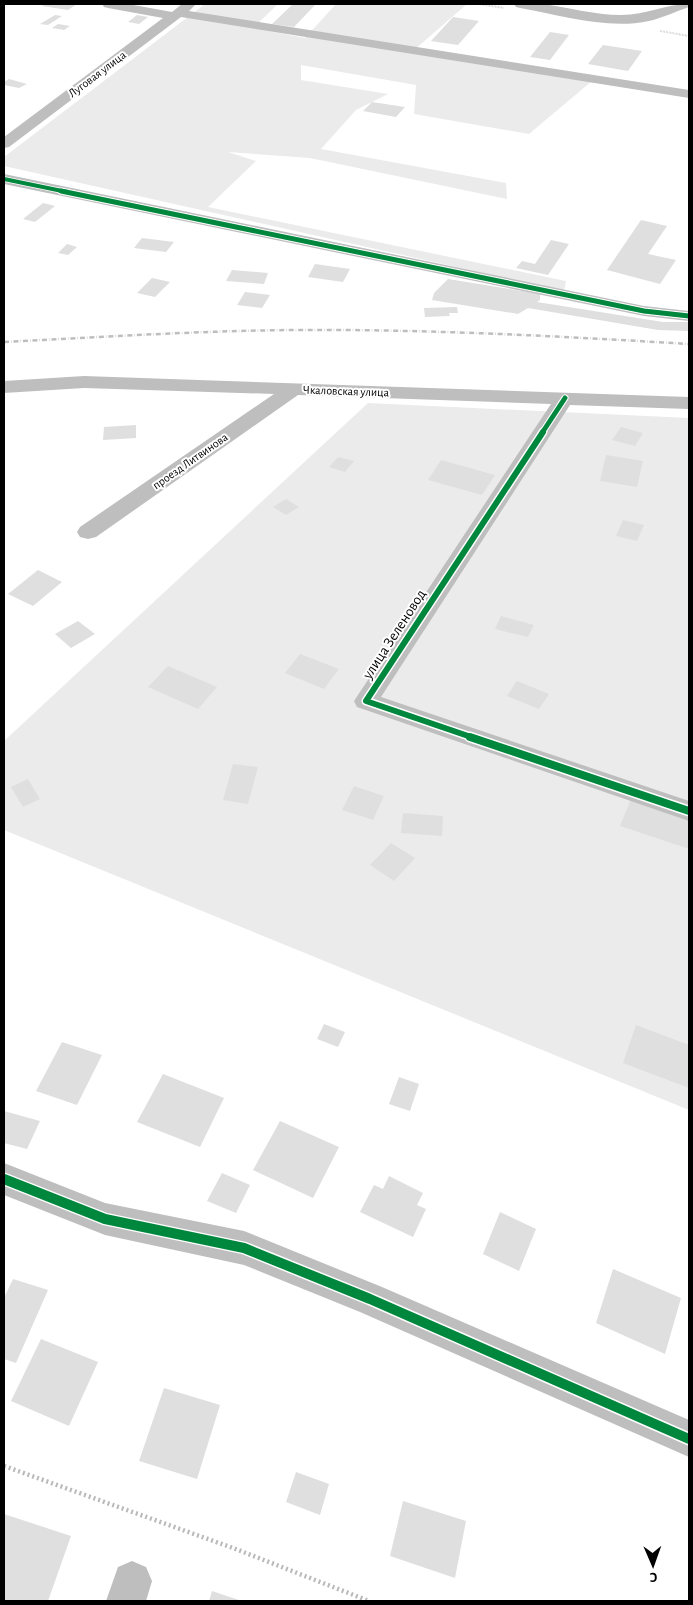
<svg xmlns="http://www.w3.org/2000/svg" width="693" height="1605" font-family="'Alegreya Sans',sans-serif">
	<rect width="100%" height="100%" fill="#fff"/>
	<path fill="#ebebeb" d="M205,4H278L253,28L305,38L336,4H467L413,51L592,81L529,134L414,114L416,85L301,65V80L388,94L356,110L321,149L506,183L507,199L310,158L228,152L256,161L208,207L566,281L564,291L4,166V157Z
		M368,403L689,418V1110L4,830V741Z"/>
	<path fill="#dfdfdf" d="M45,4H77L68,10L42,6Z
		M293,4H316L294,27L272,24Z
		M55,15L62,16L48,25L40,24Z
		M137,15L148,17L139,24L128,22Z
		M453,17L479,21L458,45L431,41Z
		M58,24L70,26L64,30L52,28Z
		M550,32L569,35L550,60L530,57Z
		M603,45L642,51L628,71L588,64Z
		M9,79L27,84L19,88L4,85V82Z
		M372,102L405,107L396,117L363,111Z
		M43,203L55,206L35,222L23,219Z
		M641,220L667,226L648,254L676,260L660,284L607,270Z
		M142,238L174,242L166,252L134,248Z
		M551,240L569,244L548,275L516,268L522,261L535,264Z
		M67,244L77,247L68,255L58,253Z
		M315,264L350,269L343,282L308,277Z
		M232,270L268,273L264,284L226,281Z
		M152,278L170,282L155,297L137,293Z
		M448,279L540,294V300L537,302L663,322H689V331L658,330L528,308L518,314L432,300L434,293Z
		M245,292L270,295L262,308L237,305Z
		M457,307L458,313H449L450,316L425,317L424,308Z
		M136,425V438L103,440L104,427Z
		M621,427L643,433L635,446L612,440Z
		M606,455L643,461L637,487L600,481Z
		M338,457L354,461L345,472L329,467Z
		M441,460L495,475L482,495L428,480Z
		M286,499L299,507L286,515L273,507Z
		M623,520L644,525L637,541L616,536Z
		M38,570L62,582L33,606L8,594Z
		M501,616L534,625L528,637L495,629Z
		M78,621L95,634L71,648L55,634Z
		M300,654L339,669L324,689L285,673Z
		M168,666L217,687L198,709L148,687Z
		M517,681L549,694L539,709L507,696Z
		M233,764L258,767L248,804L223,800Z
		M28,779L40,799L23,807L11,787Z
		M354,786L384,796L373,820L342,810Z
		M631,799L689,818V849L620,826Z
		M403,813L443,816L442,836L401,833Z
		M391,843L415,858L394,881L370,865Z
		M324,1024L345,1032L338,1047L317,1039Z
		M636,1025L689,1045V1088L623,1063Z
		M62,1042L102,1055L77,1105L36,1091Z
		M163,1074L224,1098L200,1147L137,1122Z
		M399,1077L419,1084L410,1111L389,1104Z
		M4,1111L40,1121L27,1149L4,1143Z
		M280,1121L339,1147L313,1198L253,1170Z
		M222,1173L250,1185L236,1213L207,1201Z
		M389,1176L423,1193L417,1205L426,1209L413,1237L360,1212L374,1185L383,1189Z
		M500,1212L536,1229L519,1271L483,1254Z
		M613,1269L681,1298L665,1354L596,1323Z
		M13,1279L48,1290L16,1363L4,1359V1298Z
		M41,1339L98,1362L69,1426L11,1401Z
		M164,1388L220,1405L197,1479L139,1461Z
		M296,1472L329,1484L320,1515L286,1502Z
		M403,1501L466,1521L455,1578L390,1556Z
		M4,1514L71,1536L48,1601H4Z
		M212,1591L242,1601H209Z"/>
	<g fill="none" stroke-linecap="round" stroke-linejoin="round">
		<path stroke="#b9b9b9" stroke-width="2" stroke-dasharray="0.5 1" stroke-linecap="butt" d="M479,4L504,8
			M660,31L689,36"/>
		<path stroke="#b9b9b9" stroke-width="4.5" stroke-dasharray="2 3" stroke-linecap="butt" d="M4,1466L233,1548L369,1601"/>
		<path fill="#bebebe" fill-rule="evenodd" d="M102,4H128L172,12L182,4H196L189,11L689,90V98L181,17L9,147L4,148V137L163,18L108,8L104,7Z
			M514,4C523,4 532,3 541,4C568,7 594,15 621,15C647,15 665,4 689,4V7C676,11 663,18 649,21C607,30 561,15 520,8L516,7Z
			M4,174L644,306L689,311V321L644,316L4,184Z
			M84,376L689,397V409L570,405L381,697L689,801V821L357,707L354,701L551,404L298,395L96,537L88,539L80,537L77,532L80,527L274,394L84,388L4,393V381Z
			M4,1163L105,1203L244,1231L382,1287L689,1420V1457L360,1312L244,1265L105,1235L4,1195Z
			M132,1561L146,1567L152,1581L146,1601H106L118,1567Z"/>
		<path stroke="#bebebe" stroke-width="2.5" stroke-dasharray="5 2 0.5 2" stroke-linecap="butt" d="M4,342C100,337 196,331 292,330C424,329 557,336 689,344"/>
		<defs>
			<path id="cycleway-far4" d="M4,179L67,192"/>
			<path id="cycleway-far3" d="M61,191L644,311L689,316
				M542,433L565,398"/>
			<path id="cycleway-far2" d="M474,738L366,701L543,432"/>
			<path id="cycleway-far1" d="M470,737L689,811"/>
			<path id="cycleway" d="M4,1179L105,1219L244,1248L370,1299L689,1439"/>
		</defs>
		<use href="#cycleway-far4" stroke="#fff" stroke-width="5.5"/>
		<use href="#cycleway-far3" stroke="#fff" stroke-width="7"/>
		<use href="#cycleway-far2" stroke="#fff" stroke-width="9"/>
		<use href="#cycleway-far1" stroke="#fff" stroke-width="11"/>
		<use href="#cycleway" stroke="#fff" stroke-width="13"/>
		<use href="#cycleway-far4" stroke="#00873e" stroke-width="4"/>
		<use href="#cycleway-far3" stroke="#00873e" stroke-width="5"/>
		<use href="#cycleway-far2" stroke="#00873e" stroke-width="6"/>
		<use href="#cycleway-far1" stroke="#00873e" stroke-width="8"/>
		<use href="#cycleway" stroke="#00873e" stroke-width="10"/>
	</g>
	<g text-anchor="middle" stroke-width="4" stroke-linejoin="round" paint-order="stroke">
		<g font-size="12" fill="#000" stroke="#fff">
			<text transform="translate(97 74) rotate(-37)" y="4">Луговая улица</text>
			<text transform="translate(346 391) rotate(2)" y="4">Чкаловская улица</text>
			<text transform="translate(190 461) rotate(-35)" y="4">проезд Литвинова</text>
		</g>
		<g font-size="15" fill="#000" stroke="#fff">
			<text transform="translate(394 634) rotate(-57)" y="5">улица Зеленовод</text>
		</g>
	</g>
	<rect width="693" height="1605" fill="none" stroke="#000000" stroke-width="10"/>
	<g transform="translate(653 1565) rotate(178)" stroke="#ffffff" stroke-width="4" paint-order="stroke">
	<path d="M0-4L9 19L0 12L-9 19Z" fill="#000000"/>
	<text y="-8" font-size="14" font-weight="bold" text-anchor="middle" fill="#000000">С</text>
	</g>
</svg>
